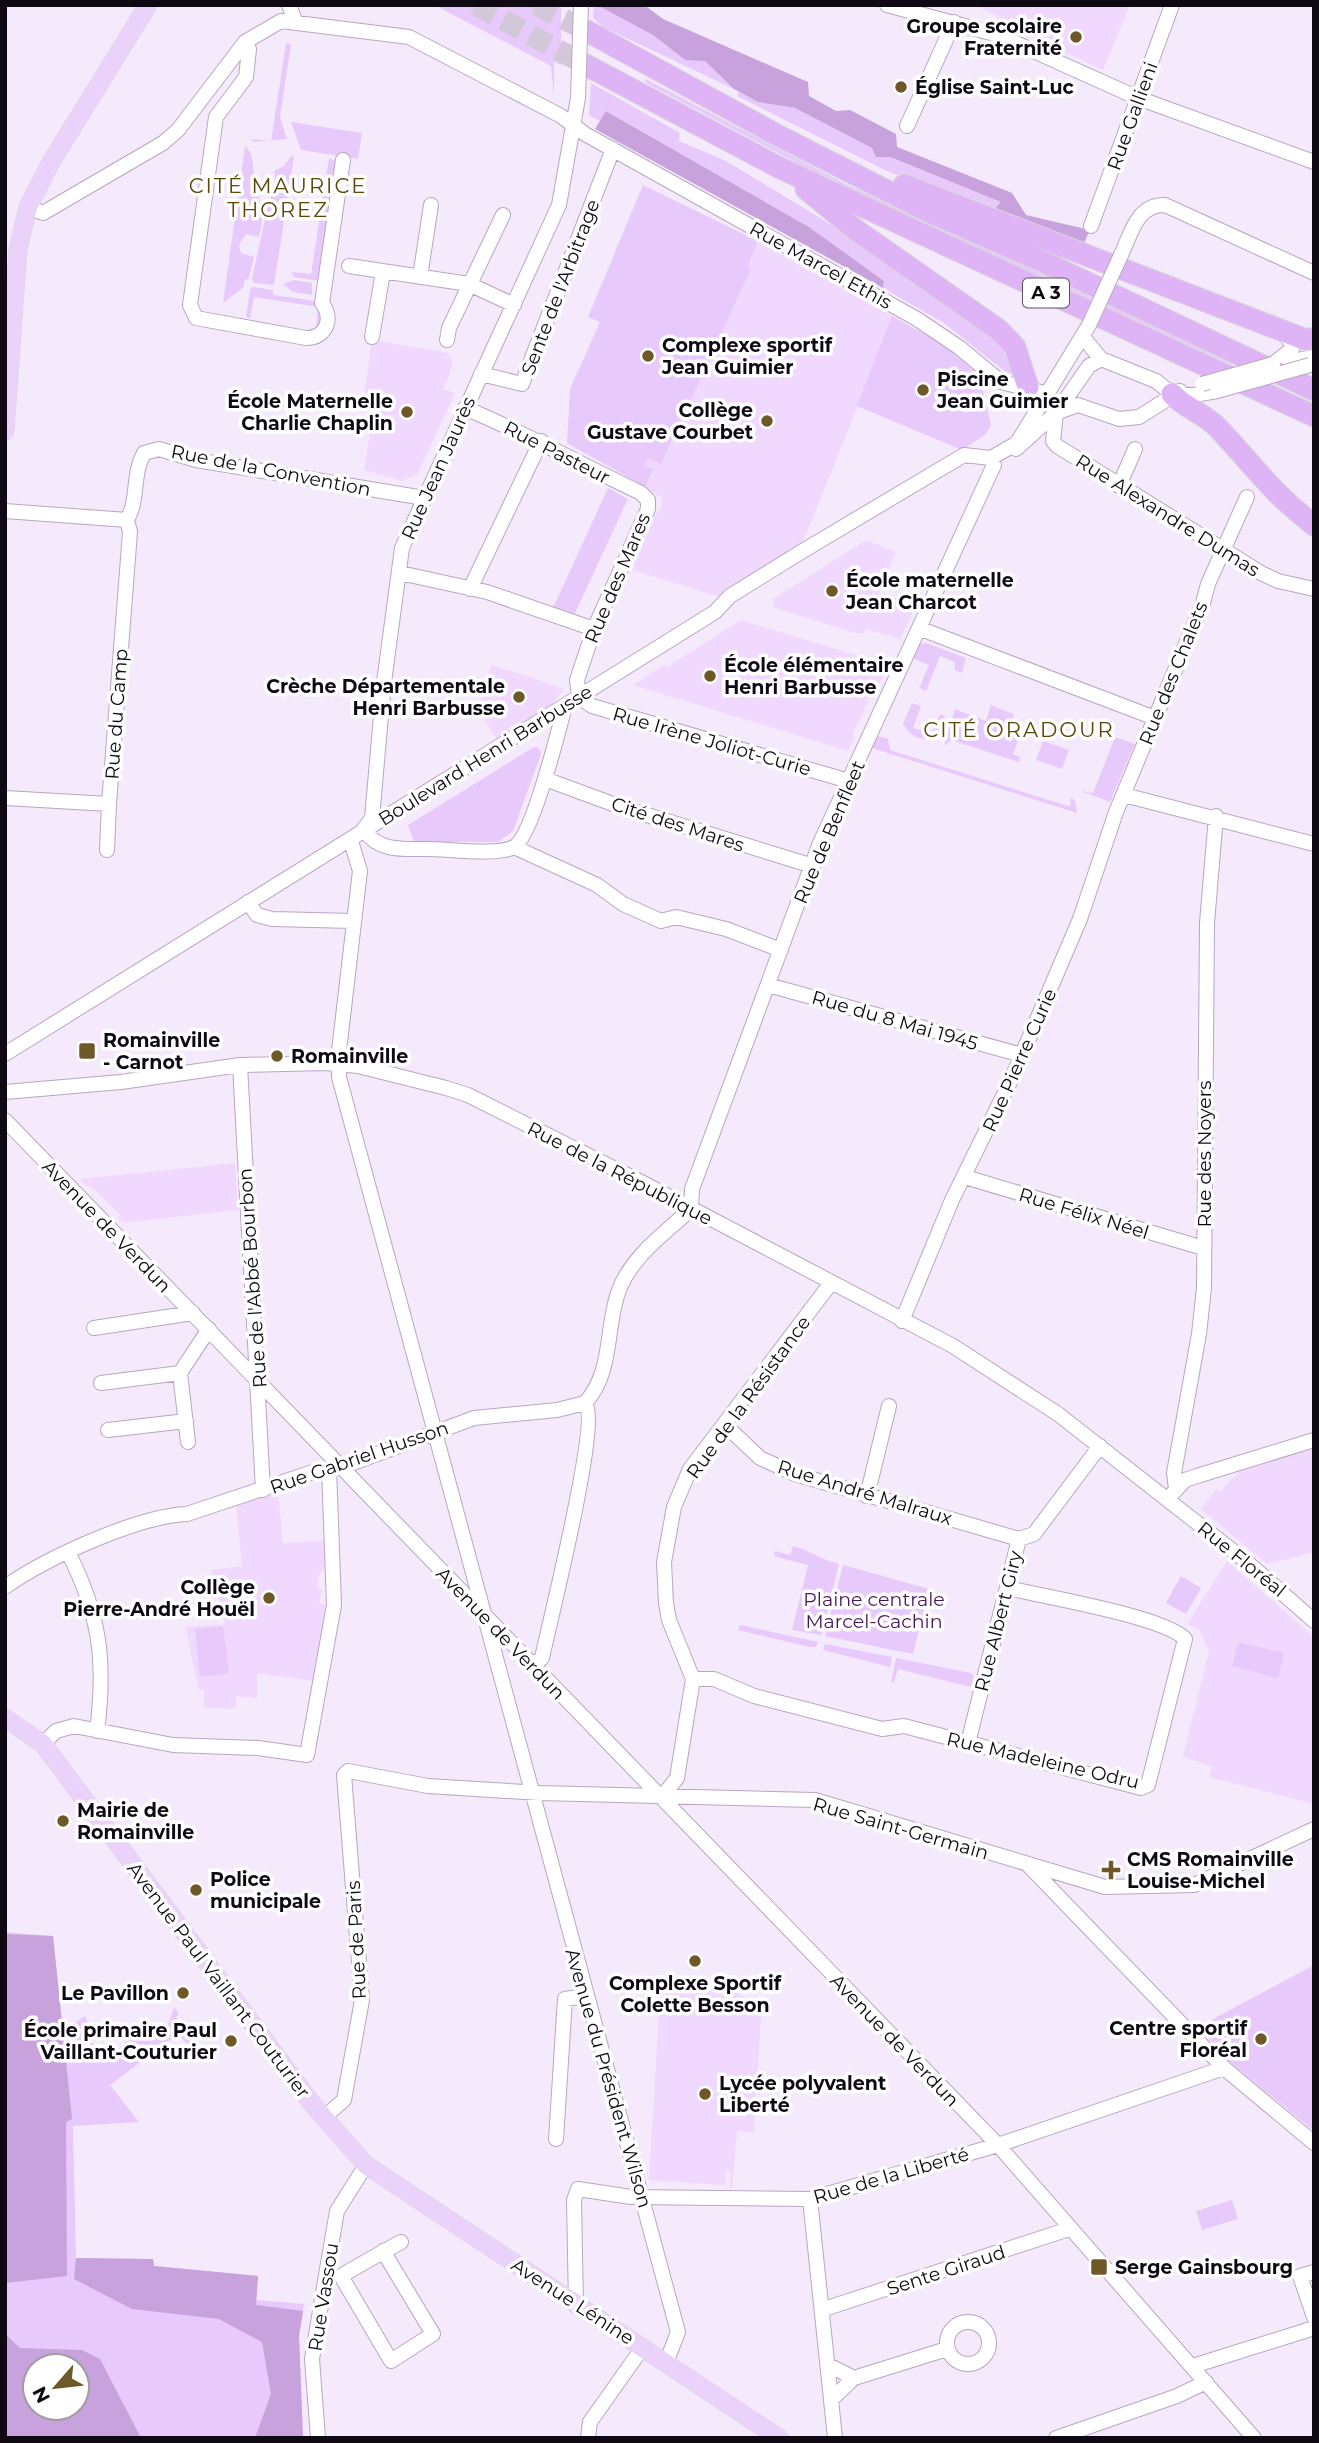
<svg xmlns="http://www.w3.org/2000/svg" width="1319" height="2443" font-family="Montserrat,sans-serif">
	<rect width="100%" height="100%" fill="#f5eafc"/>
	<path fill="#f0d8fe" d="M973,5H1130L1103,70L997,21V15Z
		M758,241L894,317L800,549L723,598L632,570L655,515L661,509L662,498L645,487L654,468L644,467L649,457L661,463L751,269L748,267Z
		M372,340L449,353V357L453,358L450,374L443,389L455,393L417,475L402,481L364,470L373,413L362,411Z
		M866,540L896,552L879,593L916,606L900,639L866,629L863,634L855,633L773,607V599Z
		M741,620L885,664L886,671L880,683L877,682L853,734L855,736L848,751L633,685L664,665L667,667Z
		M491,665L525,675L563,689L551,706L497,739L478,709Z
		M235,1163L238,1210L123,1223L118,1218L120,1215L90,1185L87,1187L80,1179Z
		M1314,1449V1552L1267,1564L1201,1509L1216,1489L1220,1491L1242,1469Z
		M278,1491L283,1543L326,1541L327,1568L319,1574L317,1587L322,1590L319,1603L328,1605L314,1681L257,1673V1698L236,1696V1707L229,1709L204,1707V1690H199L185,1627L225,1624L211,1570L242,1566L236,1504Z
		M1227,1561L1314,1637V1804L1209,1777L1211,1766L1183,1757L1209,1651L1199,1629L1187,1624Z
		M667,1989L735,1992L748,2000L762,2002L754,2132L737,2131L732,2188H730V2171H725V2185L649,2180L660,1994L665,1995Z"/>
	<path fill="#e8c9fb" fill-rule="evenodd" d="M434,5H561V65L554,62V98L551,66Z
		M594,5H600L653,35L685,60H705L734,89L603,27L593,18Z
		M286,43L291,44L280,117L287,139L253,142L251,139L271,141Z
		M646,79L844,183L1237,363L1232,365L842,187L644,82Z
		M591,83L680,133L679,141L726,161L822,219L964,314L999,341L1013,373L1008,374L944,323L883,288L884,281L809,227L607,111L600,121L589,115Z
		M739,92L758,102L795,108L872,148L876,157H889L1002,202L992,212L887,171L737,96Z
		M291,122L362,133L358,159L301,150Z
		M245,146C255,155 252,164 254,176C258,204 267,204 259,237L246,234L239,245L241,253L254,257L249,278L244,281V287L223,303Z
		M291,156L294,157L274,285L254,283L252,279L269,200L276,185L274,171L284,166Z
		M329,158L337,162L319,281L294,277L291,272L311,274Z
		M643,185L758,241L748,266L751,269L661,464L649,458L644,467L654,468L645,487L567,443L570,389L600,322L588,317Z
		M294,280L312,283V295L293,292L283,284Z
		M253,287L273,290V295L315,301L321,306L322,328L316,327L318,307L312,306L254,297L250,318L246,317L250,290Z
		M892,316L939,342L979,374L991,425L985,435L962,450L857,406Z
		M608,488L628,499L574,615L553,608Z
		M926,643L966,658L962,673L955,670V662L940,656L926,691L919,688L929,665L912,658L919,644Z
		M912,703L921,706L913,728L932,734L940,714L945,716L935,736C920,743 911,736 903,724Z
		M991,705L1013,714L1016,730L1021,732L1013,754L1020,757L1019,762L951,740L944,746L955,709L986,721Z
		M878,736L888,739L890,750L1068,806L1071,805L1070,798L1075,800L1077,813L872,748Z
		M1115,737L1135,744L1110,802L1081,791L1093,793Z
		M1043,741L1069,750L1062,769L1036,760Z
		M534,747L539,748L541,754L513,831L498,842H414L408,825Z
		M793,1546C809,1550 820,1559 839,1564L821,1635L792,1630L808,1565L774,1556L775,1551L790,1555Z
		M843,1565L929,1589L913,1654L825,1636Z
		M1181,1576L1201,1588L1186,1614L1166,1603Z
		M740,1625L818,1642L816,1647H810L738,1630Z
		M223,1626L229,1673L200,1677L195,1629Z
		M1238,1642L1284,1653L1278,1678L1232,1666Z
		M825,1644L892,1657L890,1667L823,1650Z
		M896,1658L971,1673L974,1677L971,1687L898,1669L894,1682H891Z
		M5,1932L53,1936L63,2031L85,2016L93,2036L91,2042L103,2057L115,2053L131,2036L144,2033L143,2026L159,2031L169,2023L174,2007L179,2014L176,2017L179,2021L183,2019L197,2038L188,2045L178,2034L110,2085L139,2122L73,2126L76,2258L153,2259L154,2266L258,2276L256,2300L304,2304L299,2336L303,2438H5ZM35,2366H77V2408H35Z
		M1314,1965V2131L1223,2056L1198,2027Z
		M1232,2200L1238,2219L1202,2230L1196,2211Z"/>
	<path fill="#c7a2dc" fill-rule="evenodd" d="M644,5L663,19L808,82L809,96L836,111L850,110L896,134L897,147L1012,193L1026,215L1090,230L1084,243L1045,233L992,212L1001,202L890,157H876L872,148L795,108L758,102L734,89L705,61L685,60L653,35L599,6Z
		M606,111L809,227L884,281L883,288L595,129Z
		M5,1934L53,1936L72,2119L66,2122L67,2276L5,2283Z
		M76,2258L153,2259L154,2266L258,2276L256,2305L303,2311L299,2336L303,2438H255L271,2394L262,2342L219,2319L132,2309L74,2279Z
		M5,2334L20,2348L82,2350L100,2359L141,2438H5ZM77,2366V2408H35V2366Z"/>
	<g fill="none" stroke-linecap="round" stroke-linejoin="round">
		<path stroke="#d2c8d9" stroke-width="21" stroke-dasharray="21 10" stroke-linecap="butt" d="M476,5L586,65
			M536,5L587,31"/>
		<defs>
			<path id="minor" d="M289,5L296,23
				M887,5L998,35L1138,98L1314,162
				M245,42L249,49L246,77L216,117L190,305L196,318L306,338C326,338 334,319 322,303L343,160
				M907,126L954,22
				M28,207L43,213L163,143L178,130L245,42L281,21L409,37L561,116L585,134L917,319L960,348L1001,382L1048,394L1056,413L1053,441L1057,446L1261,573L1278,581L1314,589
				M1091,226L1172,5
				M1121,255C1131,234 1137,204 1165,205L1314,273
				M349,266L469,284L514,305
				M420,277L431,205
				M372,337L383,272
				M1083,337L1101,359
				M447,340L449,328L503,215
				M1281,363L1314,357
				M1273,364L1292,349V344L1283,332
				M481,374L522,384L613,149
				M465,408C525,433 582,465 641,493L648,500V509L594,629L577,680L579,697
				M1056,413L1078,405L1119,419L1139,417L1180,391
				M1016,449L1056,413L1089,366L1101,359L1156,381L1172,394L1194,395L1217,391
				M1119,486L1135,449
				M5,511L127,520
				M127,520C139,499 132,474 144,453L159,449L196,460L424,498
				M400,573L487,592L594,629
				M470,589L541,441
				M921,629L1155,718
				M579,697L592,706L849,781
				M545,779L621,807L813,866
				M1124,795L1314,844
				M5,798L109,804L130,532L127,520
				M363,830L372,818L384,682L402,548L559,205L578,98
				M365,831C379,852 404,849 428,849C447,849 498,856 514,847C532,837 559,729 565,706
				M351,841L360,871L339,1051V1077L678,2332L666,2363
				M514,847L597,885L623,904L661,921L676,917L726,929L781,950
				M107,850L109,804
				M248,902L257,915L272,919L354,921
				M768,985L1022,1055
				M5,1054L715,612L730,596L801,552L964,455L991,458L1017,443L1089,325
				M240,1065L263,1490
				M5,1092L121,1082L240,1065L325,1063L358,1066L446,1088L468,1095L643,1183L953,1346L1058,1414L1247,1562L1314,1621
				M5,1120L998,2145L1254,2438
				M965,1177L1203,1248
				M691,1209L692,1189L820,843L994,465
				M902,1321L952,1200L1012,1078L1080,919L1116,812L1203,603L1208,584L1247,497
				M94,1328L193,1313
				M180,1373L188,1442
				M180,1373L209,1329
				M101,1383L180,1373
				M724,1424L760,1458L795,1474L1019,1539
				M108,1430L186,1421
				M1176,1489L1174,1473L1199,1334L1204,1288L1207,923L1216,816
				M1173,1493L1185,1480L1197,1476L1314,1440
				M867,1496L889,1406
				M68,1552C100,1615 106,1661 97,1731
				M5,1587C46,1558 138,1516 187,1514L316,1471L353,1463L474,1418L557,1410L585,1403C614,1371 605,1327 619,1290C632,1256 665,1233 691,1209
				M533,1665L542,1658C549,1624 601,1420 585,1403
				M693,1679H714L754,1696L882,1729L904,1726L1141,1788L1148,1785L1185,1639C1165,1617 1042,1596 1007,1588
				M968,1743L1019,1539L1034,1534L1100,1446
				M43,1744L56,1731L74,1726L173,1745L258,1748L307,1755L334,1605L329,1468
				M662,1797L677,1778L693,1679L669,1620L666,1603L664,1562L674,1507L690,1469L831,1283
				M1029,1866L1224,2068L1314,2143
				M323,2118L344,2100L362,2000L344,1775L348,1771L428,1786L540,1793L815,1800L1105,1887L1194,1885L1314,1829
				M556,2139L565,1999L586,1996
				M810,2199L835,2438
				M383,2251L433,2334L391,2361L341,2276C361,2264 381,2253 401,2242
				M1314,2272L1300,2276L1314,2317
				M576,2306L574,2200L578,2189L631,2197L810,2199L998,2145L1224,2068
				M824,2309L1069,2229
				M947 2343a21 21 0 1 1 42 0a21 21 0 1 1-42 0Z
				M828,2365L854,2378
				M1193,2366L1314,2328
				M831,2400L854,2378L947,2349
				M318,2438L312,2359L326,2275L337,2211L366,2165
				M588,2438L590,2422L643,2347
				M1056,2438L1177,2396L1206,2382"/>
			<path id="major" d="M5,431L18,249L28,207L51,162L148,5
				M5,1718L43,1744L313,2105L366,2165L779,2438"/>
			<path id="highway" d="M587,31L779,136L925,210L1046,263L1314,390
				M586,65L780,168L1314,416
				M904,185L1304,339H1314
				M806,189L856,230L999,330L1015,347L1028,387
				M1172,394C1186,409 1206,414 1219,429C1253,465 1273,494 1314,525"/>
		</defs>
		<use href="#minor" stroke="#b8a6c3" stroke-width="16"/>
		<use href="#major" stroke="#d9d8d9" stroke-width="19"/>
		<use href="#highway" stroke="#d9d8d9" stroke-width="23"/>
		<use href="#minor" stroke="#fff" stroke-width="14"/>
		<use href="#major" stroke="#ebd2fa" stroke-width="18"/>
		<use href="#highway" stroke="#deb4f6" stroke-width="21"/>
		<defs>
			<path id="minor-bridge" d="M578,98L581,5
				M1089,325L1121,255
				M1202,384L1273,364
				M1217,391L1310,365"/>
		</defs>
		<use href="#minor-bridge" stroke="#b8a6c3" stroke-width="16" stroke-linecap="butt"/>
		<use href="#minor-bridge" stroke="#fff" stroke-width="14"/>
	</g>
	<g fill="#6e5828" stroke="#fff" stroke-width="2.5">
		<circle cx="1076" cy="37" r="7"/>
		<circle cx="901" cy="87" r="7"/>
		<circle cx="648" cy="356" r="7"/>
		<circle cx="923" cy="390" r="7"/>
		<circle cx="407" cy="412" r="7"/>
		<circle cx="767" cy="421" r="7"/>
		<circle cx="832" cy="591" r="7"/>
		<circle cx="710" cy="676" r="7"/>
		<circle cx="519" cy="697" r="7"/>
		<rect x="78" y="1042" width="18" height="18" rx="3.5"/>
		<circle cx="277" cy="1056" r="7"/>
		<circle cx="269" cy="1598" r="7"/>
		<circle cx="63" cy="1821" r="7"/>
		<path d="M1107.5 1859.5h7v7h7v7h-7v7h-7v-7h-7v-7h7z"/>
		<circle cx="196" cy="1890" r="7"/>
		<circle cx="695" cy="1961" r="7"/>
		<circle cx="183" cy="1993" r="7"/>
		<circle cx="1261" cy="2039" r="7"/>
		<circle cx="231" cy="2041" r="7"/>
		<circle cx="705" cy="2094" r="7"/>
		<rect x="1090" y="2258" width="18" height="18" rx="3.5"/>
	</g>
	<g text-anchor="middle" stroke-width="7" stroke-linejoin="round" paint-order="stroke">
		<rect fill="#fff" stroke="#57535a" stroke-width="2" x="1023" y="278.5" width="46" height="29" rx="5"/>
		<g font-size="18" font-weight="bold" fill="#0f0913">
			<text x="1046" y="299">A 3</text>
		</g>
		<g font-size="19" font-weight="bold" fill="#0f0913" stroke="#fff" text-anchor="start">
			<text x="1062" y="33" text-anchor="end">Groupe scolaire<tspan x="1062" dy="22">Fraternité</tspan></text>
			<text x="915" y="94">Église Saint-Luc</text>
			<text x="662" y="352">Complexe sportif<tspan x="662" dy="22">Jean Guimier</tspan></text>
			<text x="937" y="386">Piscine<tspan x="937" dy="22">Jean Guimier</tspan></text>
			<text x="393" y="408" text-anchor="end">École Maternelle<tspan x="393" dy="22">Charlie Chaplin</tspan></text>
			<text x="753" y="417" text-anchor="end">Collège<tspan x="753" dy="22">Gustave Courbet</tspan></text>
			<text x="846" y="587">École maternelle<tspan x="846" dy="22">Jean Charcot</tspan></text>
			<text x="724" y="672">École élémentaire<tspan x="724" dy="22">Henri Barbusse</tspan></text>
			<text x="505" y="693" text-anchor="end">Crèche Départementale<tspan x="505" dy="22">Henri Barbusse</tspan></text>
			<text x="103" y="1047">Romainville<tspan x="103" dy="22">- Carnot</tspan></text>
			<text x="291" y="1063">Romainville</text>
			<text x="255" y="1594" text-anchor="end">Collège<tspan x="255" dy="22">Pierre-André Houël</tspan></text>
			<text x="77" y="1817">Mairie de<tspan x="77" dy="22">Romainville</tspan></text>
			<text x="1127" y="1866">CMS Romainville<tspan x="1127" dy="22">Louise-Michel</tspan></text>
			<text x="210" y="1886">Police<tspan x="210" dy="22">municipale</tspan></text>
			<text x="695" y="1990" text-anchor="middle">Complexe Sportif<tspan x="695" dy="22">Colette Besson</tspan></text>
			<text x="169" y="2000" text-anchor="end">Le Pavillon</text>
			<text x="1247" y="2035" text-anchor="end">Centre sportif<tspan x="1247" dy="22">Floréal</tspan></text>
			<text x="217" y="2037" text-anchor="end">École primaire Paul<tspan x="217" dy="22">Vaillant-Couturier</tspan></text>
			<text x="719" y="2090">Lycée polyvalent<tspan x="719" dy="22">Liberté</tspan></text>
			<text x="1115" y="2274">Serge Gainsbourg</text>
		</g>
		<g font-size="19" fill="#0f0913" stroke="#fff">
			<text transform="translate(1132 116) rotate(-70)" y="7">Rue Gallieni</text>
			<text transform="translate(821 265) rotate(29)" y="7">Rue Marcel Ethis</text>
			<text transform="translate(560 287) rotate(-69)" y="7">Sente de l'Arbitrage</text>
			<text transform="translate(557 452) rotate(27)" y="7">Rue Pasteur</text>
			<text transform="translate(438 468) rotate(-66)" y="7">Rue Jean Jaurès</text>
			<text transform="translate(271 470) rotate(11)" y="7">Rue de la Convention</text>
			<text transform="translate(1168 515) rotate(32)" y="7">Rue Alexandre Dumas</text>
			<text transform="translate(617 578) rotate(-67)" y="7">Rue des Mares</text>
			<text transform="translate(1173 673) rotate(-68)" y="7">Rue des Chalets</text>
			<text transform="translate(116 714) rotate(-86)" y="7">Rue du Camp</text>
			<text transform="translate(712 741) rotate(16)" y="7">Rue Irène Joliot-Curie</text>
			<text transform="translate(485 755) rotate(-32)" y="7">Boulevard Henri Barbusse</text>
			<text transform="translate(678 824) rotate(18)" y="7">Cité des Mares</text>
			<text transform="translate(829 832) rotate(-67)" y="7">Rue de Benfleet</text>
			<text transform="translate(895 1020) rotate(16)" y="7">Rue du 8 Mai 1945</text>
			<text transform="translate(1019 1060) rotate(-66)" y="7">Rue Pierre Curie</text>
			<text transform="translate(1204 1154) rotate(-90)" y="7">Rue des Noyers</text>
			<text transform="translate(620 1173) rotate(27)" y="7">Rue de la République</text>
			<text transform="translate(1084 1213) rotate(17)" y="7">Rue Félix Néel</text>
			<text transform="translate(107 1226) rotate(46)" y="7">Avenue de Verdun</text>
			<text transform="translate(252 1278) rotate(-94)" y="7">Rue de l'Abbé Bourbon</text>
			<text transform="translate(748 1397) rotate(-54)" y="7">Rue de la Résistance</text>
			<text transform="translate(359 1457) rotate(-19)" y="7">Rue Gabriel Husson</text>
			<text transform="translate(865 1492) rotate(17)" y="7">Rue André Malraux</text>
			<text transform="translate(1242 1559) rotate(39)" y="7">Rue Floréal</text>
			<text transform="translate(998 1621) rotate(-76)" y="7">Rue Albert Giry</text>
			<text transform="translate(501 1633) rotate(46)" y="7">Avenue de Verdun</text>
			<text transform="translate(1043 1760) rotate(13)" y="7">Rue Madeleine Odru</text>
			<text transform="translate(901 1828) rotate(16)" y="7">Rue Saint-Germain</text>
			<text transform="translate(356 1940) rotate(-93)" y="7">Rue de Paris</text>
			<text transform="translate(219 1980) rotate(53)" y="7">Avenue Paul Vaillant Couturier</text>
			<text transform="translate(895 2040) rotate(46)" y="7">Avenue de Verdun</text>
			<text transform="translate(609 2078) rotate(74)" y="7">Avenue du Président Wilson</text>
			<text transform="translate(891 2175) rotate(-16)" y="7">Rue de la Liberté</text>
			<text transform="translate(946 2270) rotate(-18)" y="7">Sente Giraud</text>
			<text transform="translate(323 2297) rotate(-81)" y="7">Rue Vassou</text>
			<text transform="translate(573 2301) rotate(33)" y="7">Avenue Lénine</text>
		</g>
		<g font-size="19" fill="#46165c" stroke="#fff">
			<text x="874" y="1606">Plaine centrale<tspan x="874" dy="22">Marcel-Cachin</tspan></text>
		</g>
		<g font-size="21" letter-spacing="2" fill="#5d4506" stroke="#fff">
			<text x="278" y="193">CITÉ MAURICE<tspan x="278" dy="24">THOREZ</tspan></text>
			<text x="1019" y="737">CITÉ ORADOUR</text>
		</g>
	</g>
	<rect width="1319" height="2443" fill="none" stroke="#0f0913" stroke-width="14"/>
	<g transform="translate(56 2387) rotate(242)"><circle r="33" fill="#ffffff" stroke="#9f9da1" stroke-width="2"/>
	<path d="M0-5L12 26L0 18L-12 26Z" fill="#6e5828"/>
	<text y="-10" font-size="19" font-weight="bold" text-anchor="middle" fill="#0f0913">N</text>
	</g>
</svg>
